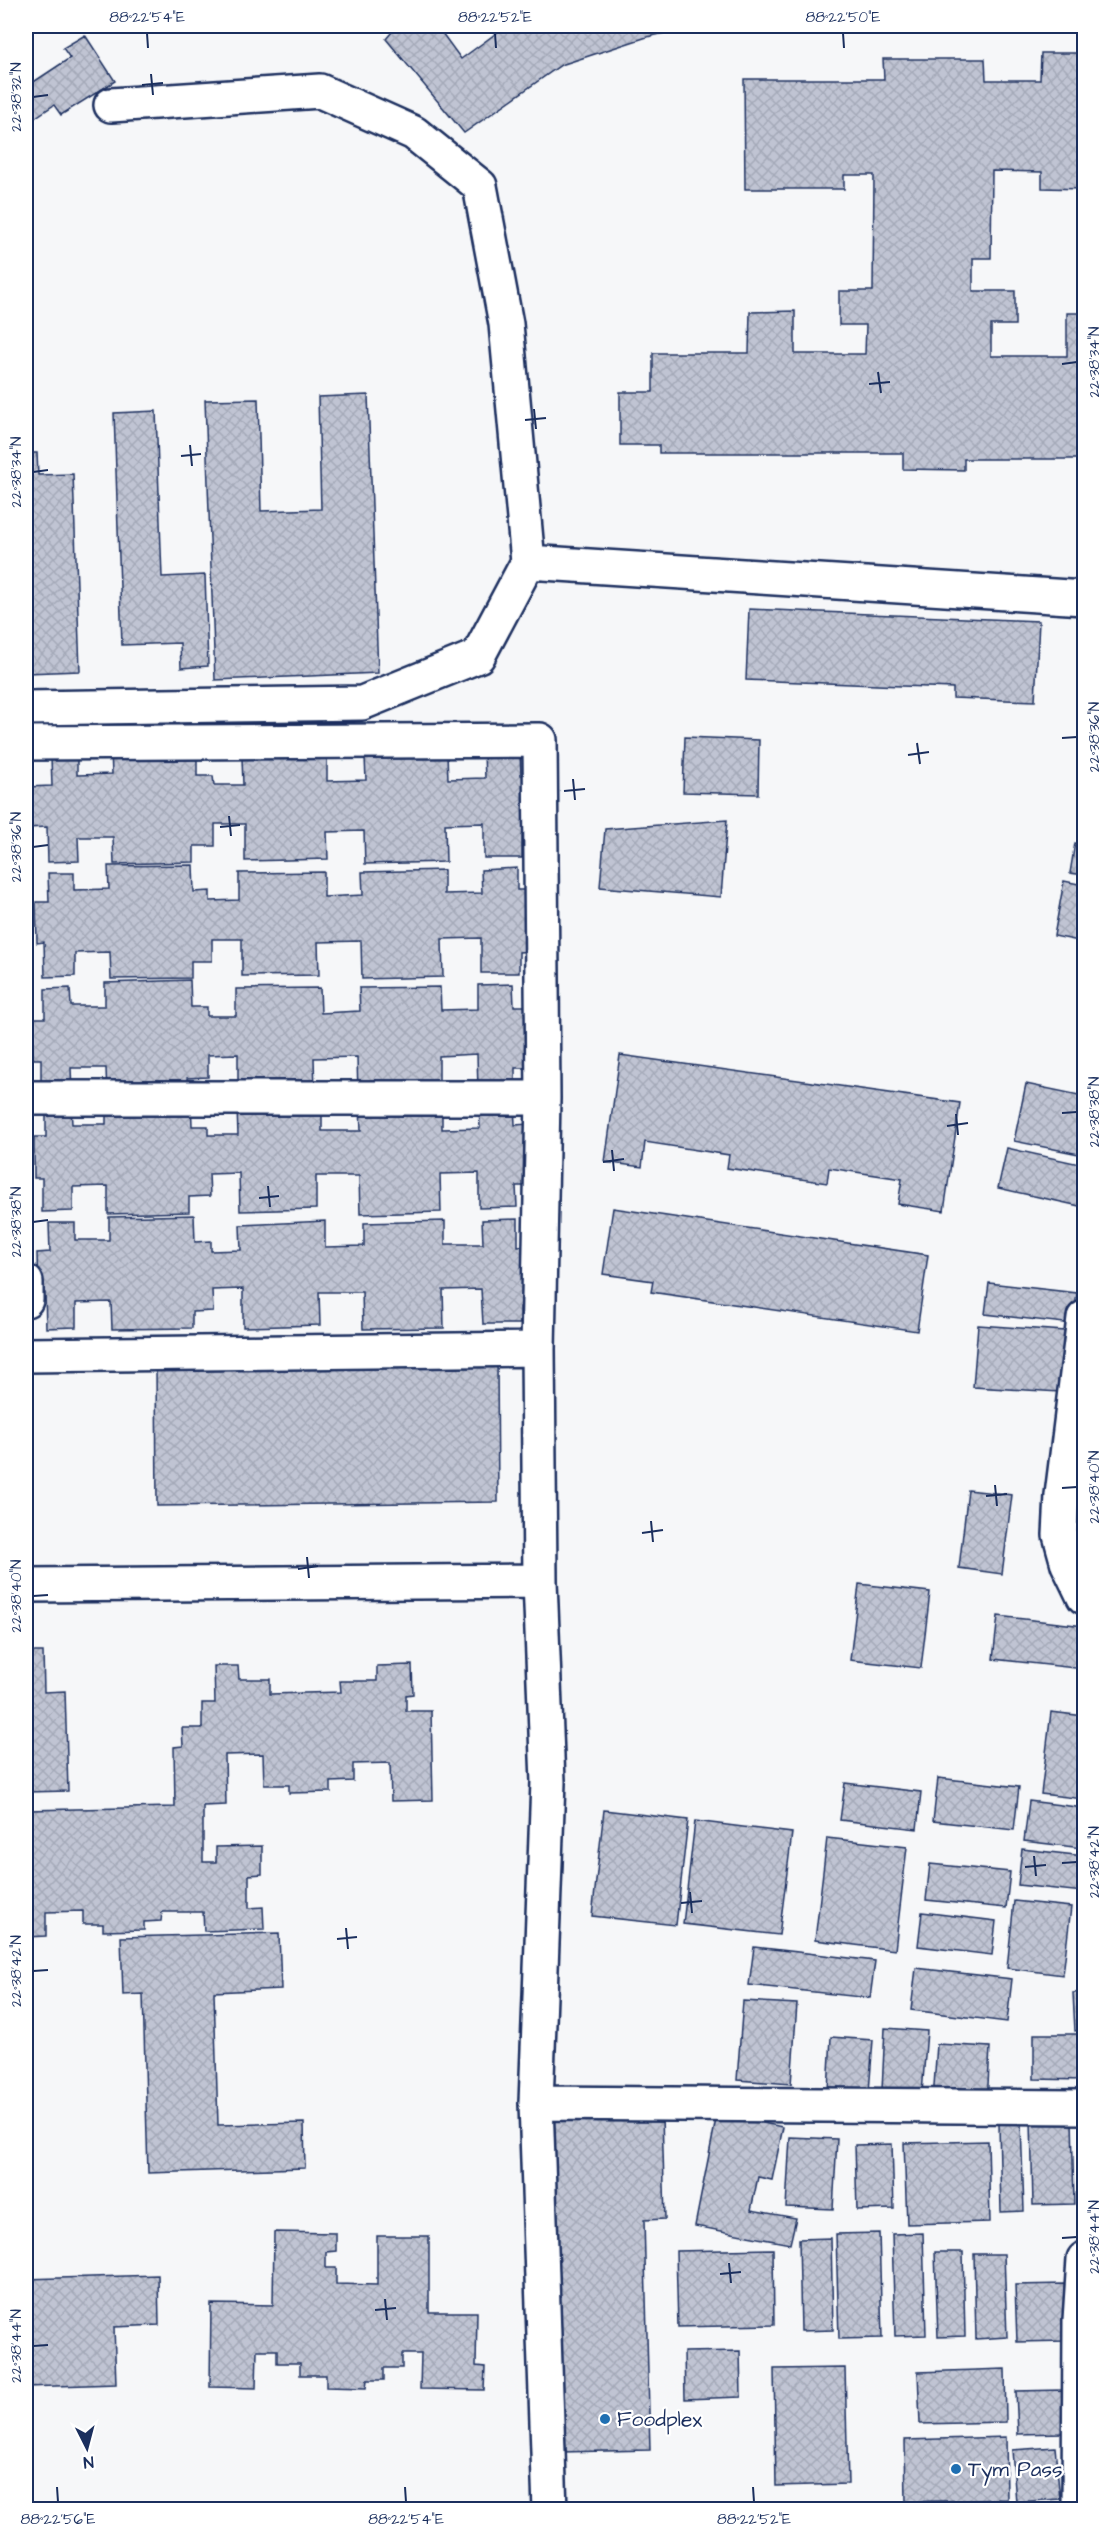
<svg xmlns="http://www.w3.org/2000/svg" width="1110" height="2535" font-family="'Architects Daughter',sans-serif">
	<defs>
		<pattern id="building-cross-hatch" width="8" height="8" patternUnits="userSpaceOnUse" patternTransform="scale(1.5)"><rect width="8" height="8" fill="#c0c4d3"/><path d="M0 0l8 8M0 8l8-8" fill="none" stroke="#a4a9b8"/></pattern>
	</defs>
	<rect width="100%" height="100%" fill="#f6f7f9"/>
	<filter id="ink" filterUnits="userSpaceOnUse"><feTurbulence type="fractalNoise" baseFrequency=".0167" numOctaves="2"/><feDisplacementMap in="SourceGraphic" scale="12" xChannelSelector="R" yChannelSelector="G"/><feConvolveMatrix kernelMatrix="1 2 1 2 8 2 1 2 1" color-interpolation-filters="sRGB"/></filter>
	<g filter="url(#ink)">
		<path fill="url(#building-cross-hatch)" stroke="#1b2f5e" stroke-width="1.5" d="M397,26H437L461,59L506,26H697L647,37L561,65L464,133L386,39Z
			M85,35L115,81L61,115L54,105L30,121L26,116V87L70,58L63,48Z
			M1041,53H1084V189L1042,188V172L992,171L991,258H973V291H1015V325H991V356H1067V313H1084V459H964V470L903,469V453H659V445H620V392H653V353H749L750,312L795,311V354H865L866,325H839V291H873L874,175H844V189H745L744,79H884L883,59H985L986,80H1040Z
			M368,395L378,673L215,680L205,400L258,399L261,511L321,509L318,397Z
			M156,411L162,577L205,575L208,666L181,668L180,643L122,645L114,413Z
			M26,453H37L38,475L73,474L80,671L26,673Z
			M749,609L1039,621L1035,701L953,698V688L746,680Z
			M685,737L759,740L758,794L683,792Z
			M197,750V776H213L214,785H243L242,758L327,756V781L366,780L365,757L447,755L448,779L485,778L484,754L520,753L521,775L534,774L535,836H522V858H484V823L445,824L446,862L365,864L364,831L327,832L328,859L245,861V824H215V846H194V862L114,864L113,837H78L79,861L48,862L47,827L26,828V787L52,786L51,757H77V775L112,774L111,751Z
			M727,820L721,897L600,887L605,829Z
			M1075,843L1084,844V875L1070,873Z
			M193,865L194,892L210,891V901L239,900V873L324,872V897L363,895L362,872L444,870V894L482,893L481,870L517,868V890H530L532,951L519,952V973H481V938L442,939L443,977L362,979L361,941L318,942L319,975L242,976V939H212V961H191V978L111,979L110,952L75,953V976L45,977L44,942L37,943L36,902H49L48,873H74V890L109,889L108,866Z
			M1064,881L1084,885V942L1054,936Z
			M190,980L191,1007H207V1016H236V989L320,988L321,1013L360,1011L359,988L440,987L441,1010L478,1009V985L513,984L514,1006H527L528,1068H515V1089L478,1090L477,1054L439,1056V1093L358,1095L357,1057L314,1058L315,1091L238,1093V1054L208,1055V1077L187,1078L188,1093L107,1095L106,1068H71L72,1092L41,1093V1059H33L32,1018H45V989L70,988L71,1006H105V983Z
			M620,1055L960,1103L944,1211L898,1204L902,1179L829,1168L827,1183L727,1168L729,1155L645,1142L642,1167L605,1162Z
			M1026,1084L1084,1096V1155L1014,1141Z
			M191,1099L192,1126H208V1135H238L237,1109L322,1106V1131H361L360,1107L442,1105V1129L480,1128L479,1104L514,1103L515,1125L529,1124L530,1186H516L517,1207L479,1208V1173L440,1174L441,1212L360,1214L359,1176H316V1209L240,1211L239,1173L209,1174L210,1196L189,1197V1212L108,1214V1186L73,1187V1211L42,1212V1178H34V1137H46V1108L71,1107L72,1124H106V1101Z
			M1007,1148L1084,1165V1207L998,1188Z
			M613,1208L928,1255L917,1331L651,1292L653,1281L603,1274Z
			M194,1215L195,1242L211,1241V1251L241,1250L240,1225L325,1221V1247L364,1246V1223L445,1221V1244H483L482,1220L518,1219V1246L529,1245L530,1306L520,1307V1324H483L481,1289L443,1290L444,1328L363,1329L362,1292H319L320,1325L243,1327V1289L212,1290L213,1311L192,1312V1328L112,1329L111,1302L76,1303V1327L46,1328L45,1293H38L37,1253L50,1252L49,1223H75V1240H109V1217Z
			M989,1283L1077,1293L1073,1324L985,1314Z
			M978,1325L1065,1331L1060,1392L973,1387Z
			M497,1361L498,1502L157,1506L156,1365Z
			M968,1490L1012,1495L1002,1574L959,1568Z
			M1084,1505V1548L1077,1547Z
			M859,1584L930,1592L921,1668L850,1660Z
			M998,1616L1084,1626V1669L993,1659Z
			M26,1652H43L44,1692L65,1691L68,1791L26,1792Z
			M412,1665L413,1694L406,1695V1711H431L433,1800L391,1801L390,1763L353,1764V1781L331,1782V1792L289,1793V1785H264L263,1754L225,1755L226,1805L203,1806V1862H216V1847L262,1846V1874L249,1875V1908L263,1907L264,1929L204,1931L203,1912H162L161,1921L144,1922V1930L103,1931V1924H83V1911L46,1912V1936L26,1937L27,1810L175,1807L174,1747L183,1746L182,1728H202V1703H215L214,1666H238L239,1679H270V1694L341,1692L340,1681H377V1666Z
			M1051,1712L1084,1716V1799L1041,1794Z
			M938,1778L1019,1787L1014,1830L933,1821Z
			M845,1783L921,1792L917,1829L840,1820Z
			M1029,1801L1084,1808L1082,1848L1024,1841Z
			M604,1810L688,1820L676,1925L592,1916Z
			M695,1821L792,1833L779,1935L683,1924Z
			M827,1838L907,1847L895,1950L815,1940Z
			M1022,1849L1084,1856L1083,1892L1018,1885Z
			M930,1864L1010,1872L1006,1908L926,1900Z
			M1014,1901L1071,1907L1063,1975L1007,1968Z
			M922,1912L996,1921L992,1955L918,1946Z
			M279,1933L281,1989L214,1992L218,2125L304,2123L305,2168L148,2173L143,1994L123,1995L121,1937Z
			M754,1947L875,1961L870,1998L749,1985Z
			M916,1968L1012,1979L1007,2022L911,2010Z
			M1084,1992V2030L1075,2031L1073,1993Z
			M743,2001L797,2004L791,2084L737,2080Z
			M885,2028L927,2031L922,2093L882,2090Z
			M1034,2034H1084V2080L1034,2079Z
			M831,2037L873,2040L869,2092L828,2090Z
			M937,2044L990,2047L987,2104L933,2100Z
			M717,2114L783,2127L772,2180L758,2177L751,2210L796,2218L790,2244L695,2226Z
			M662,2116L665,2219L644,2220L650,2450L561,2452L553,2119Z
			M1072,2119L1074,2204L1033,2205L1031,2120Z
			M999,2124H1021L1024,2211L1001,2212Z
			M790,2137L837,2139L833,2209L786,2207Z
			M988,2141L990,2222L907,2224L904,2143Z
			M892,2144L894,2209L857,2210L855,2145Z
			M274,2232L336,2233V2251L326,2252V2268H336V2284L377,2285V2236H429V2312H477L476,2366L485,2367L484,2390L420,2389L421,2354H402V2368H384V2380H367L366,2388L326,2387V2375H300V2363H277V2350H257L256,2388L210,2387L211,2304L273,2305Z
			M879,2233L882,2338L839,2339L836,2234Z
			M923,2233L926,2335L895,2336L892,2234Z
			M831,2238L833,2330L801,2331L799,2239Z
			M773,2249L774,2325L678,2327L676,2251Z
			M935,2252H963L965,2336L938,2337Z
			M974,2254H1004L1007,2337L976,2339Z
			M158,2275L159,2325L114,2327L116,2384L26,2387V2279Z
			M1065,2284L1066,2341L1017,2342L1015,2285Z
			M740,2351L741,2397L685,2399L684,2352Z
			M845,2368L848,2484L776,2486L774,2369Z
			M1005,2369L1006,2422L920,2424L918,2372Z
			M1062,2390L1063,2433L1018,2434L1016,2391Z
			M1006,2437L1007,2499L906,2502L905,2440Z
			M1055,2447L1060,2499L1016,2502L1012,2450Z"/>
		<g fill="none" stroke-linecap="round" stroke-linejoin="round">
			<defs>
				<path id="street" d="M528,562L1084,598
					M26,708L362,703L478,656L528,562L506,324L480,186L414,133L320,91L111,105
					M26,743L540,740L543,1098L538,1349L540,1581L548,1782L536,2103L550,2510
					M26,1098H543
					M26,1282V1300
					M1084,1318L1062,1495L1060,1535L1068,1564L1084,1597
					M26,1355L538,1349
					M26,1585L540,1581
					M536,2103L1084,2107
					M1079,2510L1080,2320L1084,2259"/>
			</defs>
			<use href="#street" stroke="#1b2f5e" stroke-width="38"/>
			<use href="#street" stroke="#fff" stroke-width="33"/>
		</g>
	</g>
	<path fill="none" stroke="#1b2f5e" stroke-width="2" d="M147,33L148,48M495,33L496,48M843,33L844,48M151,74L153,95M142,85L163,83M33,97L48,95M1062,364L1077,362M878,372L881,393M869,384L890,382M534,409L536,429M525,420L546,418M190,445L192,466M181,456L201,454M33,472L48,470M1062,738L1077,737M917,743L920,764M908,755L929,752M573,779L575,800M564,791L585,789M229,816L231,836M220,827L240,825M33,847L48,845M1062,1113L1077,1112M956,1114L958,1135M947,1126L968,1123M612,1150L614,1171M603,1162L624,1159M268,1186L270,1207M259,1198L279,1196M33,1222L48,1220M995,1485L997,1506M1062,1488L1077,1487M986,1496L1007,1494M651,1521L653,1542M642,1533L663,1530M307,1557L309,1578M298,1569L318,1566M33,1596L48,1595M1034,1856L1036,1876M1062,1863L1077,1862M1025,1867L1046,1865M690,1892L692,1913M681,1903L702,1901M346,1928L348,1949M337,1939L357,1937M33,1971L48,1970M1062,2238L1077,2237M729,2263L731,2283M720,2274L741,2272M385,2299L387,2320M375,2310L396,2308M33,2346L48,2345M57,2487L58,2502M405,2487L406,2502M753,2487L754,2502"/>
	<g fill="#1f6fb2" stroke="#fff" stroke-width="2">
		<circle cx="605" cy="2419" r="6"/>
		<circle cx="956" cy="2469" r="6"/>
	</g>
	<g text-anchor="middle" stroke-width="4.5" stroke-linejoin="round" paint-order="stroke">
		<g font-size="21" fill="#1b2f5e" stroke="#fff" text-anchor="start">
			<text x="617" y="2426">Foodplex</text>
			<text x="968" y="2476">Tym Pass</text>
		</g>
	</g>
	<rect width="1110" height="2535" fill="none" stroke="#fff" stroke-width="66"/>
	<g transform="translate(87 2448) rotate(174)" stroke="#ffffff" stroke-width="4.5" paint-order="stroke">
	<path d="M0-4.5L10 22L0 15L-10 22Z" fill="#1b2f5e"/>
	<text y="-9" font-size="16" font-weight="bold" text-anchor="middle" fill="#1b2f5e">N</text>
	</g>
	<rect x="33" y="33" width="1044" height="2469" fill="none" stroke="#1b2f5e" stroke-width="2"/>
	<g font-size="15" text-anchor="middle" fill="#1b2f5e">
		<text x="147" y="22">88°22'54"E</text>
		<text x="495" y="22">88°22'52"E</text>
		<text x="843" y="22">88°22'50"E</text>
		<text transform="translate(16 97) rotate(-90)" y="5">22°38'32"N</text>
		<text transform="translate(1094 362) rotate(-90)" y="5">22°38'34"N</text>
		<text transform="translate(16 472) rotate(-90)" y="5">22°38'34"N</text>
		<text transform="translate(1094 737) rotate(-90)" y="5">22°38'36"N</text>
		<text transform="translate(16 847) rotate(-90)" y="5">22°38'36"N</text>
		<text transform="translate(1094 1112) rotate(-90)" y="5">22°38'38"N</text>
		<text transform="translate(16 1222) rotate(-90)" y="5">22°38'38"N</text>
		<text transform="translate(1094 1487) rotate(-90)" y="5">22°38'40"N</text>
		<text transform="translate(16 1596) rotate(-90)" y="5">22°38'40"N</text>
		<text transform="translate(1094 1862) rotate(-90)" y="5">22°38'42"N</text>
		<text transform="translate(16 1971) rotate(-90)" y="5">22°38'42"N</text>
		<text transform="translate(1094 2237) rotate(-90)" y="5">22°38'44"N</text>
		<text transform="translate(16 2346) rotate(-90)" y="5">22°38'44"N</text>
		<text x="58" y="2524">88°22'56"E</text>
		<text x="406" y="2524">88°22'54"E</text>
		<text x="754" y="2524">88°22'52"E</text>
	</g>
</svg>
